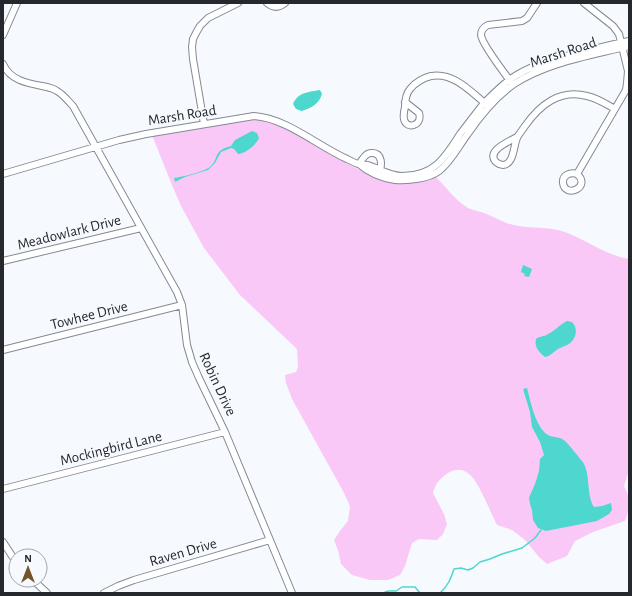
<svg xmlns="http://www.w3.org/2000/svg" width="632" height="596" font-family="'Alegreya Sans',sans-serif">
	<rect width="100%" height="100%" fill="#f6f9fd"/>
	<path fill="#f9c8f7" d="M258,119L274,123L286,129L346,163L364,172L402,183H411L420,181L428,180L435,176C446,187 455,200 468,208C475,211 484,212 491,216C498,219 506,224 514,225C531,229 548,226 565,232C587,240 605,255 629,259V470L624,486C631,498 630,508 625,521L593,532L575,541L567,556L547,564L539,557L525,540L512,530L497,525C493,517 489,508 485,499C478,485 468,461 448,473C440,478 435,484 433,493L444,514L447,524L443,534L437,540L419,539L412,543L405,566L400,575L388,580H370L352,575L341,564L338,550L334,540L340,531L348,521L350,506L343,491L292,399L286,383L285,375L296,372L298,367L297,349L240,295L204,248L181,206L172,185L152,135L246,120Z"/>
	<path fill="#4dd7cf" d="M320,90L322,94C319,104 311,108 302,111L296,109L293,104C298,92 309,92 320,90Z
		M252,131L257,133L259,138C256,145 245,154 238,154L234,149L231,148L221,152L215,163L208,170L185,177L175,182L174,178C182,177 203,172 210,167C220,158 212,151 231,146L235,140Z
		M523,265L532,269L529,277L524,276L525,274L521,272Z
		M567,321L572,322C578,328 577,338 569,344C566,346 561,347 558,349C553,352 551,356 545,357C539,352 534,347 536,339C539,336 544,337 548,334C555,331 559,325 567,321Z
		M527,388C531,402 534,422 545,433C550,438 560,436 565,441C567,442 581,460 583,462C591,476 586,494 594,507L602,506L611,503L612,510L609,514L597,521L546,531L538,528L533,520L532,510L530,504L529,498L531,493L535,484L539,471L540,459L544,455L540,442L532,427L530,412L523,389Z"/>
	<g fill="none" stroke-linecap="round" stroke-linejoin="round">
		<path stroke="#4dd7cf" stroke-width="1.5" d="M383,593L388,591H396L402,587H415L420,593
			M440,593C448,586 451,578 454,569L461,568L468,570L473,568L480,562L490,559L502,554L522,548L535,538L541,530"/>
		<defs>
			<path id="minor" d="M267,3C273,8 279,8 285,3
				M3,35L17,3
				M3,64C10,80 26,83 42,86C48,87 53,88 57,91C64,95 68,101 73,106L177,292L182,305L187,345L192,362L199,378L225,432L292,593
				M511,82C505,74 482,44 481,35C481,30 484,27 488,25L522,21L527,18L537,3
				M405,102L419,113C423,126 406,130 404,119C403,115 404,111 405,107C405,101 406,94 410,89C415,83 423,78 431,76C454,72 471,92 487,105
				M204,124L193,59L192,47L193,39L196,33L200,26L208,18L238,3
				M517,137C510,141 487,150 495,161C497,163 500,165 503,165C515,164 513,144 518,136C520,133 523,129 525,126C540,105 559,89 587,96C597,98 606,104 615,109
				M359,164C369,173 382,178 395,180C408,181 428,179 439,171C451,162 458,147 467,135C480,116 494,98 514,84C548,62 590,56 629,46
				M359,164C361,161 363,158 365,156C367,154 368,153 371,153C383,152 382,166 379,174
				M3,174L119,140L146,134L254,116C286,118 318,146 347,159C351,161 355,163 358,164C361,165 365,164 367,165C379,168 389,176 402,176C434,176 445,158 460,134C468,124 476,113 484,103C492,95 500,87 509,80C530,65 557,58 582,52C598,48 613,44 629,41
				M577,174C570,172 562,175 563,183C565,199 592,187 577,174L626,90L627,83L628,71L619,34L613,26L584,3
				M3,261L141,228
				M3,350L182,305
				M3,489L225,432
				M3,542L16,562
				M33,580L47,593
				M104,593L118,586L134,580L270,540"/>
		</defs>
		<use href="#minor" stroke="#838a95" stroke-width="8"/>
		<use href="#minor" stroke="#fff" stroke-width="6"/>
	</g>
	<g text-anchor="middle" stroke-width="3.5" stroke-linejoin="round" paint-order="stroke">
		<g font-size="15" fill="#25282c" stroke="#f6f9fd">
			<text transform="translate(563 52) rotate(-18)" y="5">Marsh Road</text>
			<text transform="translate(182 115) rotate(-9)" y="5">Marsh Road</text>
			<text transform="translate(69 232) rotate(-14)" y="5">Meadowlark Drive</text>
			<text transform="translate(89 315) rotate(-14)" y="5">Towhee Drive</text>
			<text transform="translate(218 384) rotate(65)" y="5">Robin Drive</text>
			<text transform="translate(111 448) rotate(-14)" y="5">Mockingbird Lane</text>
			<text transform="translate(183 552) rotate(-16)" y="5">Raven Drive</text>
		</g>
	</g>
	<rect width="632" height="596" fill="none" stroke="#25282c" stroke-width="8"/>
	<g transform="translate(28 568)"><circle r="19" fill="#f6f9fd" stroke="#a2a5a9"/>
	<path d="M0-3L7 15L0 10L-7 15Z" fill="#75542b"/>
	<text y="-6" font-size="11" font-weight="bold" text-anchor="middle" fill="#25282c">N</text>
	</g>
</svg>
